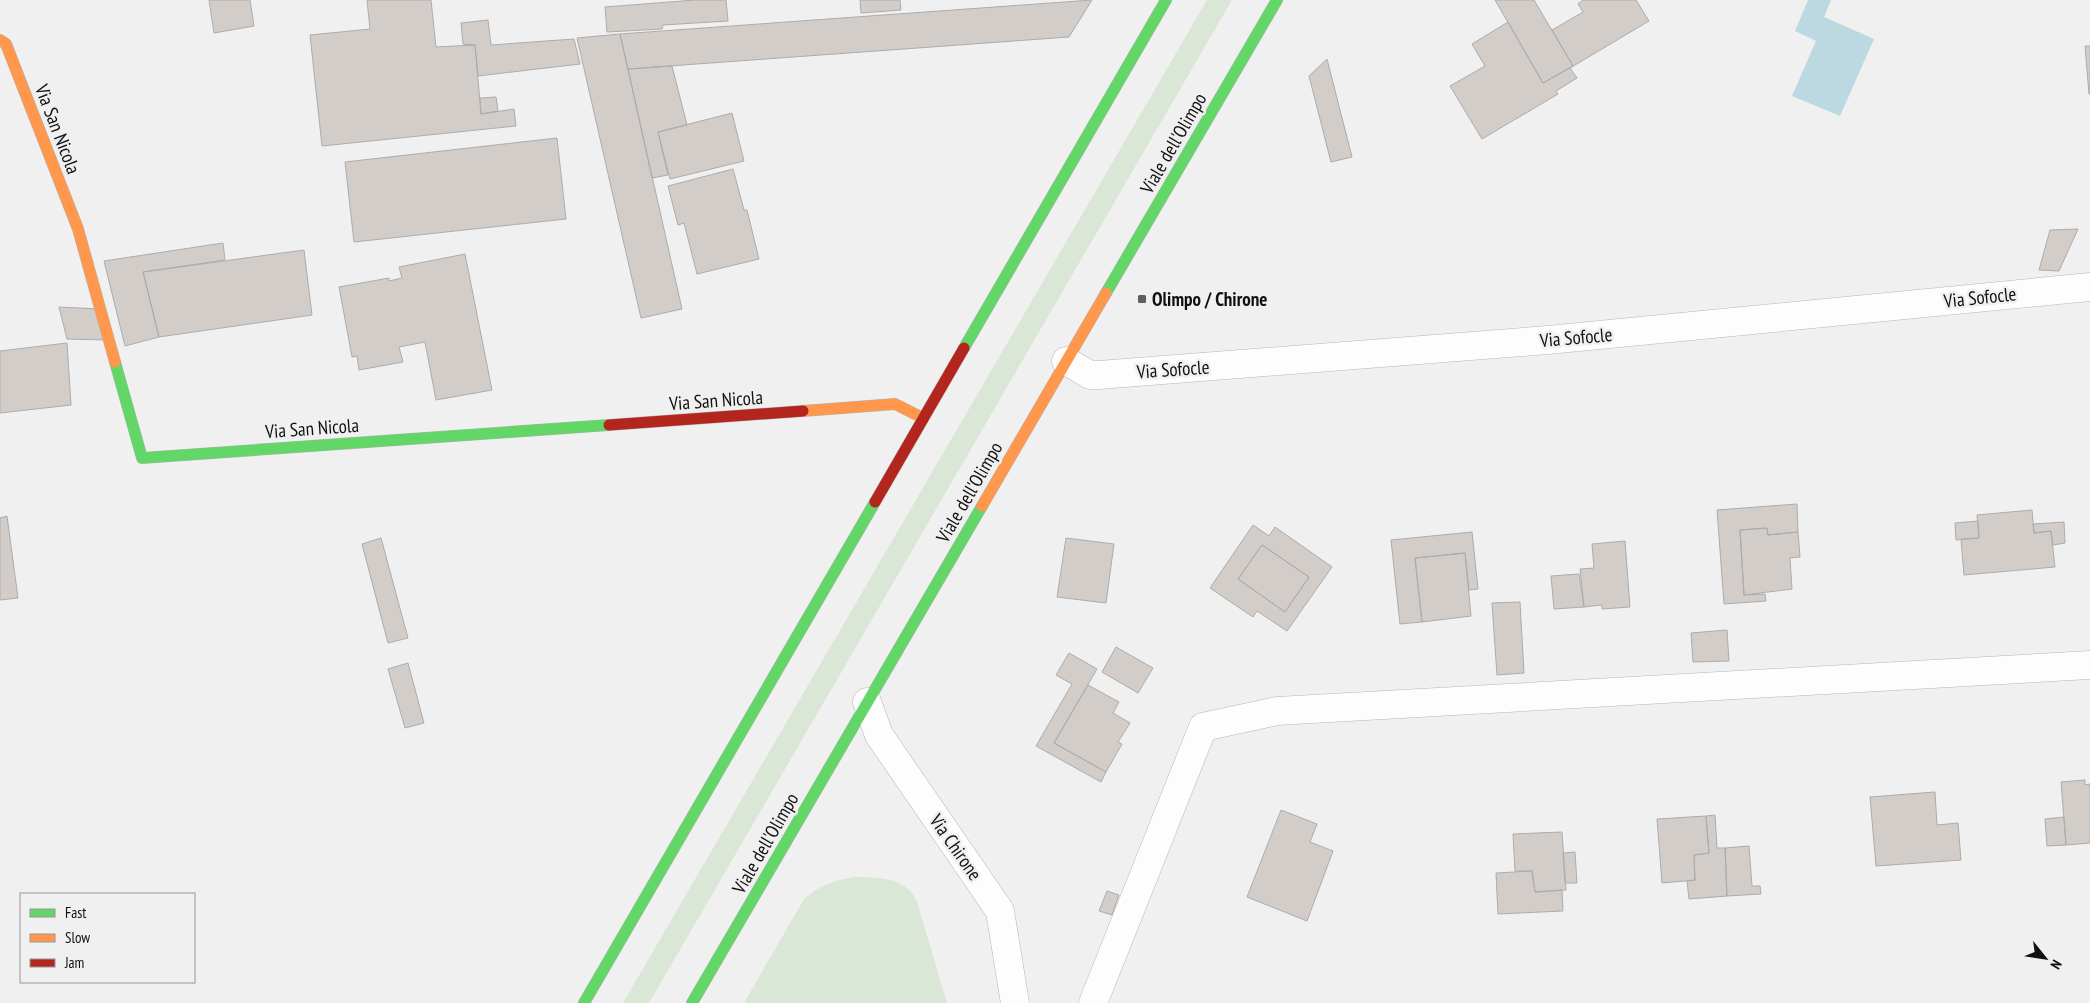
<svg xmlns="http://www.w3.org/2000/svg" width="2090" height="1003" font-family="'PT Sans Narrow',sans-serif">
	<rect width="100%" height="100%" fill="#f0f0f1"/>
	<path fill="#dae6d6" d="M1207,0H1232L649,1003H623Z
		M855,877C872,877 895,877 908,889C912,892 915,898 917,902L947,1003H744L804,899C820,885 834,880 855,877Z"/>
	<path fill="#bcd8e0" d="M1808,0H1831L1824,17L1874,39L1840,116L1792,96L1816,41L1795,31Z"/>
	<path fill="#d3cdca" stroke="#acacac" fill-rule="evenodd" d="M209,0H250L254,26L214,33Z
		M367,0H431L436,47L475,45L481,114L514,109L516,126L322,146L310,35L370,29Z
		M695,0H726L728,21L663,25L662,29L607,32L605,7Z
		M860,0H900L901,10L861,13Z
		M1092,0L1069,37L628,69L620,34Z
		M1495,0H1534L1573,66L1543,83Z
		M1583,0H1636L1649,21L1570,68L1577,78L1556,91L1558,94L1482,139L1450,86L1485,66L1472,44L1508,22L1543,83L1573,66L1552,30L1583,12L1578,4Z
		M488,20L491,45L574,39L580,64L478,76L475,45L463,44L461,23Z
		M620,34L682,309L641,318L577,38Z
		M2085,46H2090V94H2089Z
		M1327,59L1352,157L1331,162L1309,76Z
		M672,66L687,125L658,132L668,175L652,178L628,69Z
		M496,97L498,111L481,114L480,98Z
		M732,113L744,161L670,179L658,132Z
		M557,138L566,219L354,242L345,162Z
		M733,169L744,210H747L759,259L697,274L684,223L678,225L668,186Z
		M2078,229L2059,271L2039,270L2050,230Z
		M223,243L225,260L143,272L159,337L125,346L104,261Z
		M304,250L312,315L159,337L143,272Z
		M465,254L492,390L436,400L425,342L399,347L403,362L359,370L357,356L352,357L339,287L389,278V281L402,278L399,267Z
		M59,307L100,309L105,340L67,339Z
		M67,343L71,405L0,413V351Z
		M1797,504L1798,532L1768,535L1767,528L1740,530L1744,595L1765,594L1766,601L1724,604L1717,510Z
		M2032,510L2034,533L2051,531L2055,567L1964,575L1961,539L1979,538L1977,515Z
		M7,516L18,598L0,600V518Z
		M1978,521L1979,538L1956,540L1955,523Z
		M2064,522L2065,543L2053,545L2051,531L2034,533L2033,524Z
		M1253,525L1269,536L1275,527L1332,567L1287,631L1257,611L1253,617L1210,588ZM1262,545L1309,577L1285,612L1238,579Z
		M1767,528L1768,535L1798,532L1800,557L1790,558L1792,589L1744,595L1740,530Z
		M1472,532L1478,589L1469,590L1465,553L1415,558L1422,622L1400,624L1391,540Z
		M381,538L408,638L388,643L362,544Z
		M1066,538L1114,544L1106,603L1057,597Z
		M1625,541L1630,607L1602,609V605L1584,607L1580,569L1594,568L1592,544Z
		M1262,545L1309,577L1285,612L1238,579Z
		M1465,553L1471,616L1422,622L1415,558Z
		M1579,574L1584,607L1554,609L1551,576Z
		M1520,602L1524,673L1497,675L1492,603Z
		M1727,630L1729,661L1693,662L1691,633Z
		M1116,647L1153,668L1138,693L1102,672Z
		M1069,653L1097,669L1054,743L1106,772L1101,782L1036,746L1072,684L1056,675Z
		M408,663L424,723L405,728L388,669Z
		M1088,685L1119,702L1113,713L1130,723L1118,742L1122,744L1106,772L1054,743Z
		M2085,780V785L2090,784V843L2066,845L2061,782Z
		M1935,792L1937,825L1958,823L1961,860L1876,866L1870,797Z
		M1281,810L1317,824L1310,842L1333,851L1307,921L1247,897Z
		M1715,815L1717,848H1725L1727,896L1689,899L1687,881L1695,880L1694,855L1709,853L1706,816Z
		M1706,816L1709,853L1694,855L1695,880L1662,883L1657,819Z
		M2064,817L2066,845L2047,846L2045,819Z
		M1562,832L1566,890L1535,892L1532,871H1515L1513,834Z
		M1749,846L1752,886H1760L1761,894L1727,896L1725,848Z
		M1575,852L1577,883H1565L1563,853Z
		M1532,871L1535,892L1562,890L1563,911L1498,914L1496,873Z
		M1107,891L1119,895L1112,915L1099,911Z"/>
	<g fill="none" stroke-linecap="round" stroke-linejoin="round">
		<defs>
			<path id="street" d="M1066,361L1090,375H1099L1548,340L2090,287
				M867,702L879,735L1000,911L1015,1003
				M1093,1003L1203,727L1277,711L2090,665"/>
			<path id="fast" d="M1106,293L1277,0
				M964,348L1166,0
				M115,362L142,458L609,425
				M584,1003L875,502
				M692,1003L982,506"/>
			<path id="slow" d="M0,40L6,44L78,229L115,362
				M803,411L895,404L923,418
				M982,506L1106,293"/>
			<path id="jam" d="M609,425L803,411
				M875,502L964,348"/>
		</defs>
		<use href="#street" stroke="#b6b6b7" stroke-width="29"/>
		<use href="#fast" stroke="#b6b6b7" stroke-width="12"/>
		<use href="#slow" stroke="#b6b6b7" stroke-width="12"/>
		<use href="#jam" stroke="#b6b6b7" stroke-width="12"/>
		<use href="#street" stroke="#fdfdfd" stroke-width="28"/>
		<use href="#fast" stroke="#63d668" stroke-width="11"/>
		<use href="#slow" stroke="#ff974d" stroke-width="11"/>
		<use href="#jam" stroke="#b3261e" stroke-width="11"/>
	</g>
	<rect fill="#5e5e5f" stroke="#f0f0f1" stroke-width="2" x="1137" y="294" width="10" height="10" rx="2.5"/>
	<g text-anchor="middle" stroke-width="5" stroke-linejoin="round" paint-order="stroke">
		<g font-size="19" fill="#101010" stroke="#f0f0f1">
			<text transform="translate(58 129) rotate(69)" y="7">Via San Nicola</text>
			<text transform="translate(1173 143) rotate(-60)" y="7">Viale dell'Olimpo</text>
			<text transform="translate(1980 297) rotate(-6)" y="7">Via Sofocle</text>
			<text transform="translate(1576 337) rotate(-5)" y="7">Via Sofocle</text>
			<text transform="translate(1173 369) rotate(-4)" y="7">Via Sofocle</text>
			<text transform="translate(716 400) rotate(-4)" y="7">Via San Nicola</text>
			<text transform="translate(312 428) rotate(-4)" y="7">Via San Nicola</text>
			<text transform="translate(969 492) rotate(-60)" y="7">Viale dell'Olimpo</text>
			<text transform="translate(765 843) rotate(-60)" y="7">Viale dell'Olimpo</text>
			<text transform="translate(956 847) rotate(55)" y="7">Via Chirone</text>
		</g>
		<g font-size="19" font-weight="bold" fill="#101010" stroke="#f0f0f1" text-anchor="start">
			<text x="1152" y="306">Olimpo / Chirone</text>
		</g>
	</g>
	<rect x="20" y="893" width="175" height="90" fill="#f0f0f1" stroke="#969697"/>
	<rect x="30" y="909" width="25" height="8" fill="#63d668" stroke="#969697"/>
	<text x="65" y="918" font-size="15" fill="#101010">Fast</text>
	<rect x="30" y="934" width="25" height="8" fill="#ff974d" stroke="#969697"/>
	<text x="65" y="943" font-size="15" fill="#101010">Slow</text>
	<rect x="30" y="959" width="25" height="8" fill="#b3261e" stroke="#969697"/>
	<text x="65" y="968" font-size="15" fill="#101010">Jam</text>
	<g transform="translate(2045 958) rotate(120)" stroke="#f0f0f1" stroke-width="4" paint-order="stroke">
	<path d="M0-4L9 19L0 12L-9 19Z" fill="#101010"/>
	<text y="-8" font-size="14" font-weight="bold" text-anchor="middle" fill="#101010">N</text>
	</g>
</svg>
